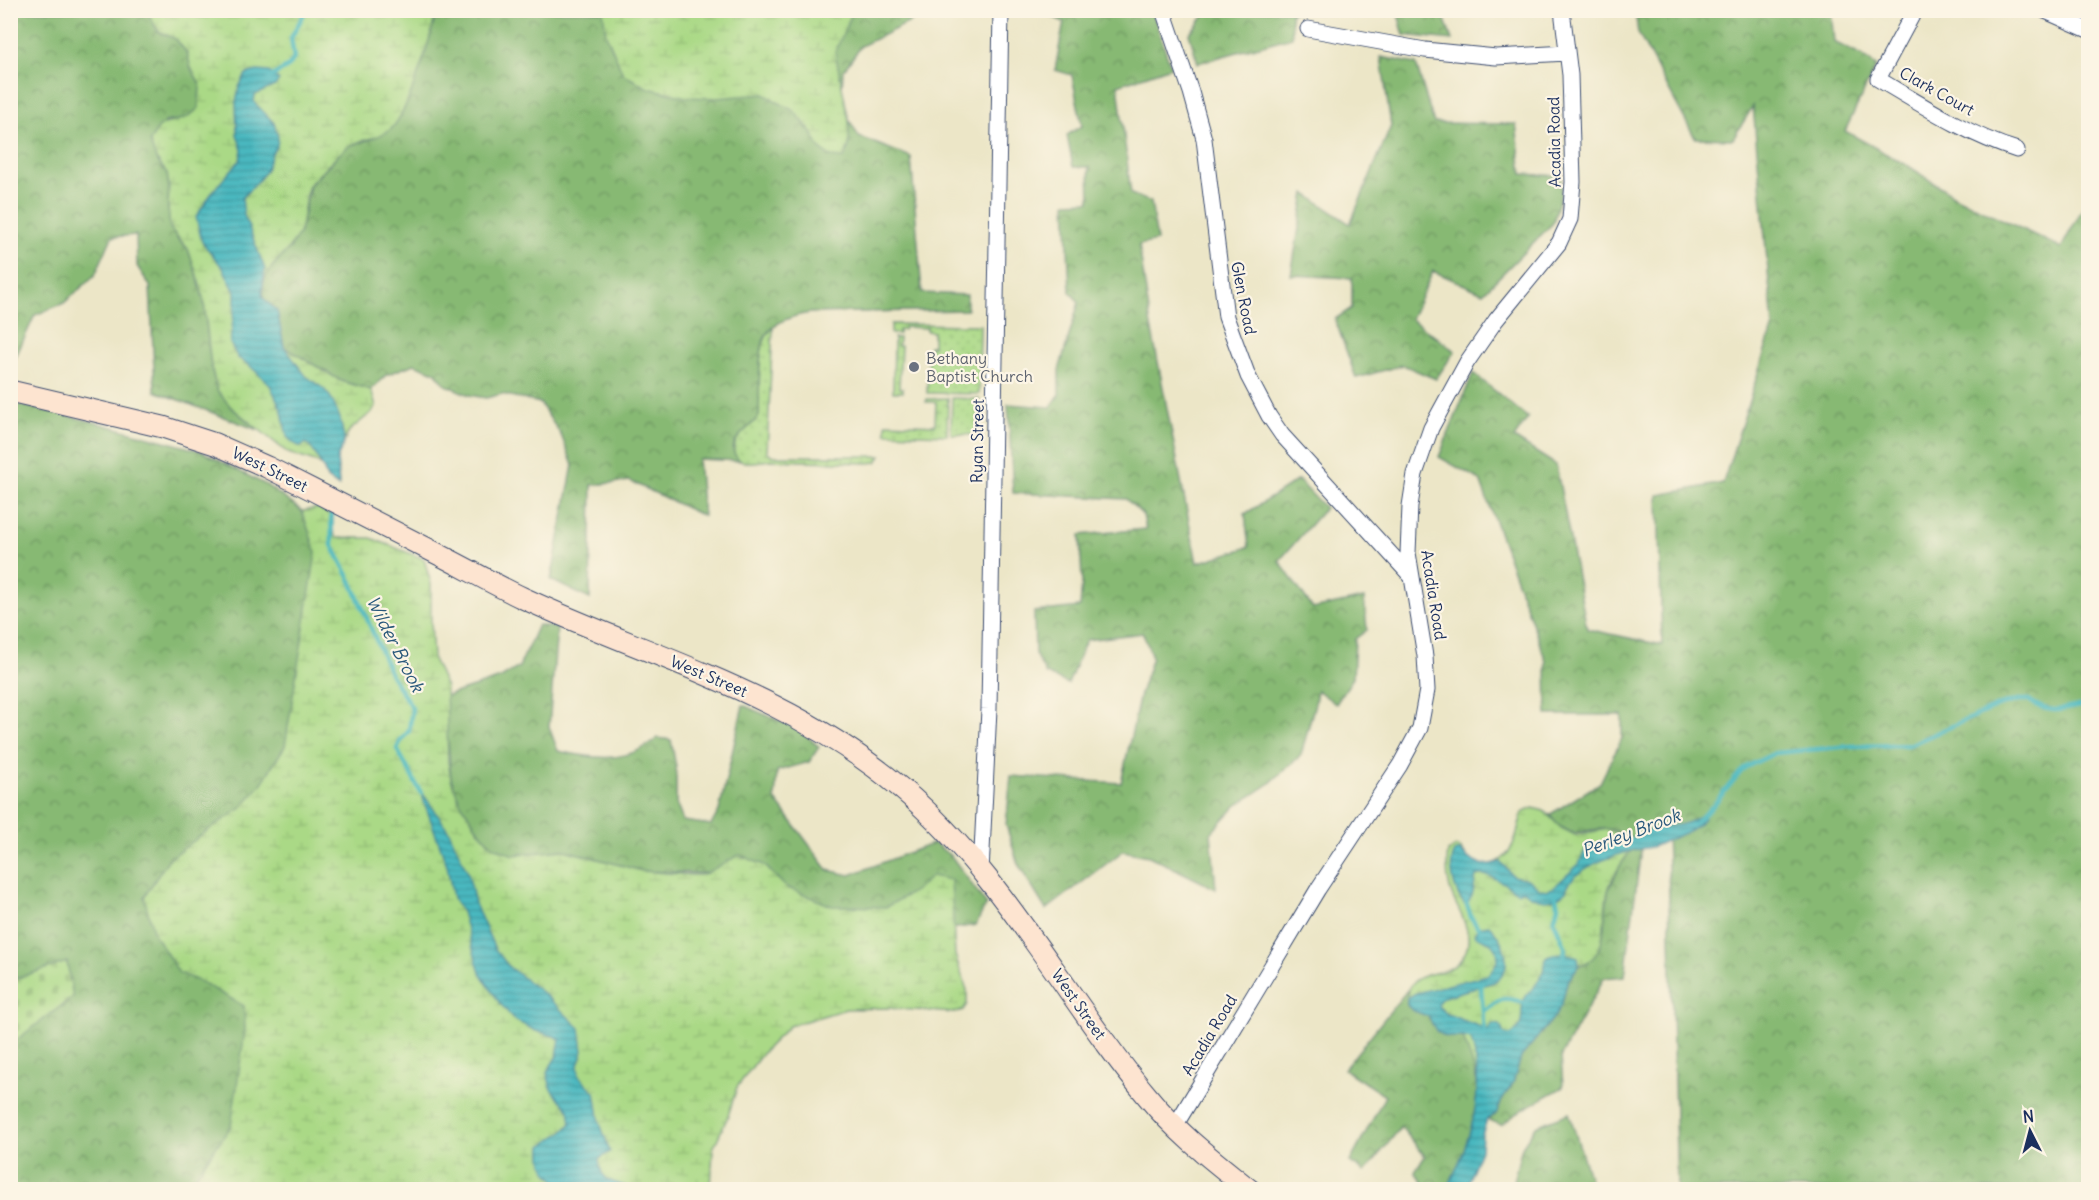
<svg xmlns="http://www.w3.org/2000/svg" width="2099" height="1200" font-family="Delius,sans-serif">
	<defs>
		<pattern id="grass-dots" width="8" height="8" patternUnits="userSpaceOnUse" patternTransform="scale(1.5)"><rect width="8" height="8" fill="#aad986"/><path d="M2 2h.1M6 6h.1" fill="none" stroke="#92bb76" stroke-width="1.8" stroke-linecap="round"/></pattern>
		<pattern id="forest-crowns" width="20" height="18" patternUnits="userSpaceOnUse" patternTransform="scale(1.5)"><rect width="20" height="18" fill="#87b973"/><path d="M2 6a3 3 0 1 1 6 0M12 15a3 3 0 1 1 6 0" fill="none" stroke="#6e9762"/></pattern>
		<pattern id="wetland-marsh" width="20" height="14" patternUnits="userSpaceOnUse" patternTransform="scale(1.5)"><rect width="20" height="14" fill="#aad986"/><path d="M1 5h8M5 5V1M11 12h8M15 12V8" fill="none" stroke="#92bb76"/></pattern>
		<pattern id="cemetery-stones" width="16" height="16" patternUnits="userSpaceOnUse" patternTransform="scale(1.5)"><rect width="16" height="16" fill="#aad986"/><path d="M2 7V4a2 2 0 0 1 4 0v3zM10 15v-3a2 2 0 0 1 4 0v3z" fill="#92bb76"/></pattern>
		<pattern id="water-rules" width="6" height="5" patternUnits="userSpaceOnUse" patternTransform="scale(1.5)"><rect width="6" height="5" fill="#49b8bf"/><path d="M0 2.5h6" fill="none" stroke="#3c969e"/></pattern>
	</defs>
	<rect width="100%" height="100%" fill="#fcf5e5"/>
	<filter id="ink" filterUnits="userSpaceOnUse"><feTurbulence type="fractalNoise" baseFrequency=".0167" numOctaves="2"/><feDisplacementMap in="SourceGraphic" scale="12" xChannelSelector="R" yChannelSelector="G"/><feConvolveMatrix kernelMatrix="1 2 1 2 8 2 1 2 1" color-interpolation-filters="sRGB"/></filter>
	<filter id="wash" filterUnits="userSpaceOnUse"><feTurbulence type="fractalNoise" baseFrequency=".008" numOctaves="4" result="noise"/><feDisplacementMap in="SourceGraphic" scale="24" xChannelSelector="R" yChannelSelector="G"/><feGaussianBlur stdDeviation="1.35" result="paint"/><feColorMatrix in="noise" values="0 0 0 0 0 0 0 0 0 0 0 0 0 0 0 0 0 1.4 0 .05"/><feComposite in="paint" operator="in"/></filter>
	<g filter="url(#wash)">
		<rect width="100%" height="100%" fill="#ece6c7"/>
		<path fill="url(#grass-dots)" stroke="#628472" stroke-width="1.5" d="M891,324L980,325L979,394L927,393L929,346H933V332L927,331V328L905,327L904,330H899V334H891Z
			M773,328L767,452L774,456H881L877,462L868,463L770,460C762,461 749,464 741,461C729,457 735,439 741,432C747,426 753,421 759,416C760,392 754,343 773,328Z
			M894,338H899L898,346H901L899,388H903V392H893Z
			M948,398L947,435L886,433V423L935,425L936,402H926L927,399Z
			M952,398L979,399V435L951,434Z"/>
		<path fill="url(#forest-crowns)" stroke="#517468" stroke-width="1.5" d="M11,11H147L158,31L176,39L187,53L191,68L200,84L199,108L186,119L165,122L156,159L167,173L169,186L168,208L177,238L188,249L198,278L204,302L211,366L217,390L231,407L258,430L155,391L150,286L137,266L136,235L112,237L95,275L64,303L35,315L12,365L11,364Z
			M436,11H919L918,18L861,46L843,71L841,106L859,137L911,157L922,293L967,295V310L811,313C796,315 774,321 766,335C757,351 760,396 759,416C751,429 720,443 740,461L698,459L703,516L630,481L592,485L590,599L551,580L573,465L561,435L540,403L502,394L486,398L469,395L446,385L435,372L414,364L386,375L371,390L341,381L284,347L279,326L263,298V280L275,260L290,248L300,232L310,185L347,146L371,139L391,129L403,111L422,63L433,26Z
			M1040,11H1152L1171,67L1118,85L1131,194L1151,202L1157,241L1139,245L1151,326L1197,563L1249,547L1245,514L1298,480L1325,508L1279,561L1313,609L1364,598L1367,630L1355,639L1353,678L1336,704L1317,690L1315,703L1301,755L1269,784L1236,806L1211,833L1216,889L1149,856L1123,851L1046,910L1018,864L1006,825L1011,776L1121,783L1140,694L1152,657L1143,633L1086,640L1068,684L1046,674L1035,654L1034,612L1080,607L1082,582L1080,535L1146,529L1143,515L1126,499L1013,493L1008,404L1051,407L1059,395V370L1079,302L1070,292L1066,202L1090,201L1089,167H1073L1067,135L1082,126L1072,75L1055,70L1064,22Z
			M1208,11L1338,10V14L1291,12L1292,37L1198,63L1189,34Z
			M1397,11H1442L1452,40L1404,35Z
			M1635,11H1831L1834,42L1862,56L1876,66L1845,131L1910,167L1956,197L2061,248L2083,208L2088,193V1189H1677L1667,827L1653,828L1634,838C1624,837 1616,830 1606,829C1573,828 1578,845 1549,815L1600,783L1622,738V715H1547L1546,661L1480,480L1439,457L1473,373L1528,418L1514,438L1556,465L1587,629L1662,645L1658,495L1723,483L1773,326L1753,106L1733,139L1695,138L1638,33Z
			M1381,57L1416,64L1434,123L1516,124L1522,174L1561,176V193L1553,223L1483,293L1433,271L1411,319L1455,351L1436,379L1403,365L1356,378L1335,319L1352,308V278L1291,275L1305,193L1350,224L1391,126Z
			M11,403L94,422L201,451L266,485L302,511L348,639L376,1189H11V1044L49,1014L11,980Z
			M538,625L557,628L549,727L558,751C596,759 626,764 658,738L671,740L676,767V803L683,821L711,825L719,811L743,705L800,730L819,747L809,762L777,771L775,799L828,870L850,875L934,843L952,857L986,904L976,925L882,940L745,875L642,871L564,850L513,855L492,846L479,831L459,802L451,779L448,742L427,702L501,678L519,667Z
			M1641,848L1625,976L1604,978L1561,1056L1563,1087L1522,1110L1501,1125L1487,1119L1496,1114L1501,1102L1513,1083L1521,1057L1555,1015L1562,1003L1567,982L1579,965L1587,963L1603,935L1608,891L1621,864L1631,850Z
			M1408,989L1407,1005L1412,1010L1428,1016L1432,1024L1463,1037C1491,1092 1472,1138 1447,1189H1428L1415,1172L1425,1156L1401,1127L1365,1172L1350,1162L1385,1096L1344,1069Z
			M1569,1113L1593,1189H1511L1522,1147L1536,1126Z"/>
		<path fill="url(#wetland-marsh)" stroke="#628472" stroke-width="1.5" d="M147,11H436C432,35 408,113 391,129C379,140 355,139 345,149C338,155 315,178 310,184C303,196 305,219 299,233C288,258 259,266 263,298L277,311L284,347L341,381L371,390L376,406L372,412L349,431L340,451L337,458L339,487L327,478L324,468L318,463L288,453L231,407L217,390L211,366L204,302L198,278L188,249L170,228L168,208L169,186L167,173L156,159L150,142C160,121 163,125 183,119C189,118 194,112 199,108L200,84L191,68L187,53L176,39L158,31Z
			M603,11H853L835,52L849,121V145L844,158L831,157L819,148L812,133L794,111L764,94L716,98L686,97L648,88L623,74L606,34Z
			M318,508L333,517V530L336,538H371L424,559L431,584V621L433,659L446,687L448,761L451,779L460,802L479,831L492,846L513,855L564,850L642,871L692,875H703L739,855L764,865L786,887L832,906L886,907L915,891L932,876L951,880L955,955L967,990V1004L963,1010L953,1013L888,1008L846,1009L789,1026L764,1051L737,1087L728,1116L713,1149L711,1189H186L231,1126L245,1030L244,1006L201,982L179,973L154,934L144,897L168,860L210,829L240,809L260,786L285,746L316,552L302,511Z
			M1533,808L1544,811L1561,828L1575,835L1607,829L1631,838V850C1622,862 1612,876 1608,891C1602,915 1610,959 1579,965L1567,982L1562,1003L1555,1016L1521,1057L1513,1083L1501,1102L1496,1114L1491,1118L1476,1111L1477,1077L1463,1037H1447L1437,1032L1428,1016L1412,1010L1407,1005C1406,962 1443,983 1461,959C1480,936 1456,910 1450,889C1447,877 1446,864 1448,852L1455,847H1459C1464,851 1466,858 1471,861C1475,864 1480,864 1484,865C1512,865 1517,835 1522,813Z"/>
		<path fill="url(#cemetery-stones)" stroke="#628472" stroke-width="1.5" d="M67,962L73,997L11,1044V1047V980Z"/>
		<path fill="url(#water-rules)" stroke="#32748e" stroke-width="1.5" d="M257,71L269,72L279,80L275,86L255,95L254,102L274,123L278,137L277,146L272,153L266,170L259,180L242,198L244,215L265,269L262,290L263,298L277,311L284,347L306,376L324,389L331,398L340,418L344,439L343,446L337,458L339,487L327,478C324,469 314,449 306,443L301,447L293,443L287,437L282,411L270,385L249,365L238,358L230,343L235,305V292L223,268L202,242L196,217L213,191L240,160L242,150L237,134L236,102L239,87L246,74Z
			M419,788L449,831L468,873L475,904L495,949L509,967L543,993L580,1028L583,1051L578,1065L579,1076L595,1092L600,1123L610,1152L599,1159C601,1185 613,1180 632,1189C597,1190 537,1197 542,1146L564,1131L571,1123L569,1110L551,1089L547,1072L557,1056L560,1039L554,1036L536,1031L514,1020L499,1002L480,973L462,912L453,898L447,865Z
			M1699,816L1704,818C1693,833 1672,837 1657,845C1651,848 1641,848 1634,850C1614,855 1570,869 1566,891C1552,904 1536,902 1523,890L1517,892C1506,885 1489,871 1476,876C1473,888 1475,897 1465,905C1455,894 1446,864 1456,851H1460C1475,865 1481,867 1501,862L1513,876L1527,879L1541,889L1547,890L1554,887L1579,864L1588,844L1614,843L1622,838H1634L1653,828L1679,825L1689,822Z
			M1489,925C1504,938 1516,971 1494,982L1444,997L1439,1001L1438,1006L1447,1014L1481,1027L1484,1030L1487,1031L1492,1024L1500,1025L1504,1034L1511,1035C1528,1022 1518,1016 1524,1000C1528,992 1535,987 1539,980C1544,973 1544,964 1547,956C1557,951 1567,953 1578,957L1579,965L1567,982L1562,1003L1555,1016L1521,1057L1513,1083L1501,1102L1496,1114L1487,1119L1482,1135L1481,1150L1465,1189H1447C1470,1142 1487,1092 1471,1039L1463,1037H1447L1437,1032L1428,1016L1412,1010L1407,1005V998L1416,993L1487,975C1496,968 1503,954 1492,944C1488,940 1480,939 1474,935C1477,927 1482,926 1489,925Z"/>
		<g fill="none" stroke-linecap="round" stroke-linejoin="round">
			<path stroke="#49b8bf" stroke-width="4.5" d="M269,78L289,66L294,58L291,38L306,10
				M331,507L332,545L351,581L391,675L412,708L409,731L401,740L397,749L421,793
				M1697,820L1709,810L1744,768L1775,753L1851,746L1909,745L1998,706L2018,700H2029C2048,716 2066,709 2088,704
				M1555,893L1558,906L1554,921L1565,946L1564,959
				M1465,899L1471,917L1481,932
				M1482,983L1481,989L1485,1034
				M1484,1011C1491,1005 1502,997 1512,999C1519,1001 1520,1003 1527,1003"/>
		</g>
	</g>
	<g filter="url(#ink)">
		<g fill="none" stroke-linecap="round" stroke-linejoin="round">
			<defs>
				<path id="minor" d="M1163,10L1191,92L1204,139L1226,317L1248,376L1269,416L1282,435L1410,575
					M1915,10L1878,79C1922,105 1968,135 2017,150
					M2043,10L2088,30
					M1308,29L1425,50L1496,57L1567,53
					M981,872L989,709L1001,10
					M1175,1126L1318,889L1400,765L1420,728L1427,690L1425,656L1408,553L1410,506L1415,474L1431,428L1467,362L1496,320L1559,243L1570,219L1573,182L1570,75L1562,10"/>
				<path id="secondary" d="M10,391L163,427L215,444L267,467C323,495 379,524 434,552C464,567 493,584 523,598C655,659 789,693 902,789C1004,875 1064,997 1148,1097C1177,1133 1214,1161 1250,1190"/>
			</defs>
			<use href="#minor" stroke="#3a4a6e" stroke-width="17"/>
			<use href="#secondary" stroke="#3a4a6e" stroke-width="23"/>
			<use href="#minor" stroke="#fff" stroke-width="15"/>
			<use href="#secondary" stroke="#fde4d0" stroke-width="21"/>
		</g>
	</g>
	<circle fill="#6b7280" stroke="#fcf5e5" stroke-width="2" cx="914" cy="367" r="6"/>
	<g text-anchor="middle" stroke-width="4.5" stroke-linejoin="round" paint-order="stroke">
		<g font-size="16" fill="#1b2f5e" stroke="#fcf5e5">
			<text transform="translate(1937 91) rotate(29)" y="6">Clark Court</text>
			<text transform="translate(1554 142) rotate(-91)" y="6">Acadia Road</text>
			<text transform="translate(1244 298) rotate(79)" y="6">Glen Road</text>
			<text transform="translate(977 441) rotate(-89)" y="6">Ryan Street</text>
			<text transform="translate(270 469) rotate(26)" y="6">West Street</text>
			<text transform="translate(1434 595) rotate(81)" y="6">Acadia Road</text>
			<text transform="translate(709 676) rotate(23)" y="6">West Street</text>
			<text transform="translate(1079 1004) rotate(55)" y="6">West Street</text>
			<text transform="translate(1209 1035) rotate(-59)" y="6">Acadia Road</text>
		</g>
		<g font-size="16" fill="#5b616d" stroke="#fcf5e5" text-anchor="start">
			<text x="926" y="364">Bethany<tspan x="926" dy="18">Baptist Church</tspan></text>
		</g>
		<g font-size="18" font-style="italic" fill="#29587b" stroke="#fcf5e5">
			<text transform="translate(395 644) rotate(63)" y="6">Wilder Brook</text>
			<text transform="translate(1631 833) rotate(-21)" y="6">Perley Brook</text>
		</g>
	</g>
	<rect width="2099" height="1200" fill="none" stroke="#fcf5e5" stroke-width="36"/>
	<g transform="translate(2030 1131) rotate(354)" stroke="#fcf5e5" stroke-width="4.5" paint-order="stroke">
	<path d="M0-4.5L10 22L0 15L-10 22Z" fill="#1b2f5e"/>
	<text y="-9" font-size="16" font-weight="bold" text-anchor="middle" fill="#1b2f5e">N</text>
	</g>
</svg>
